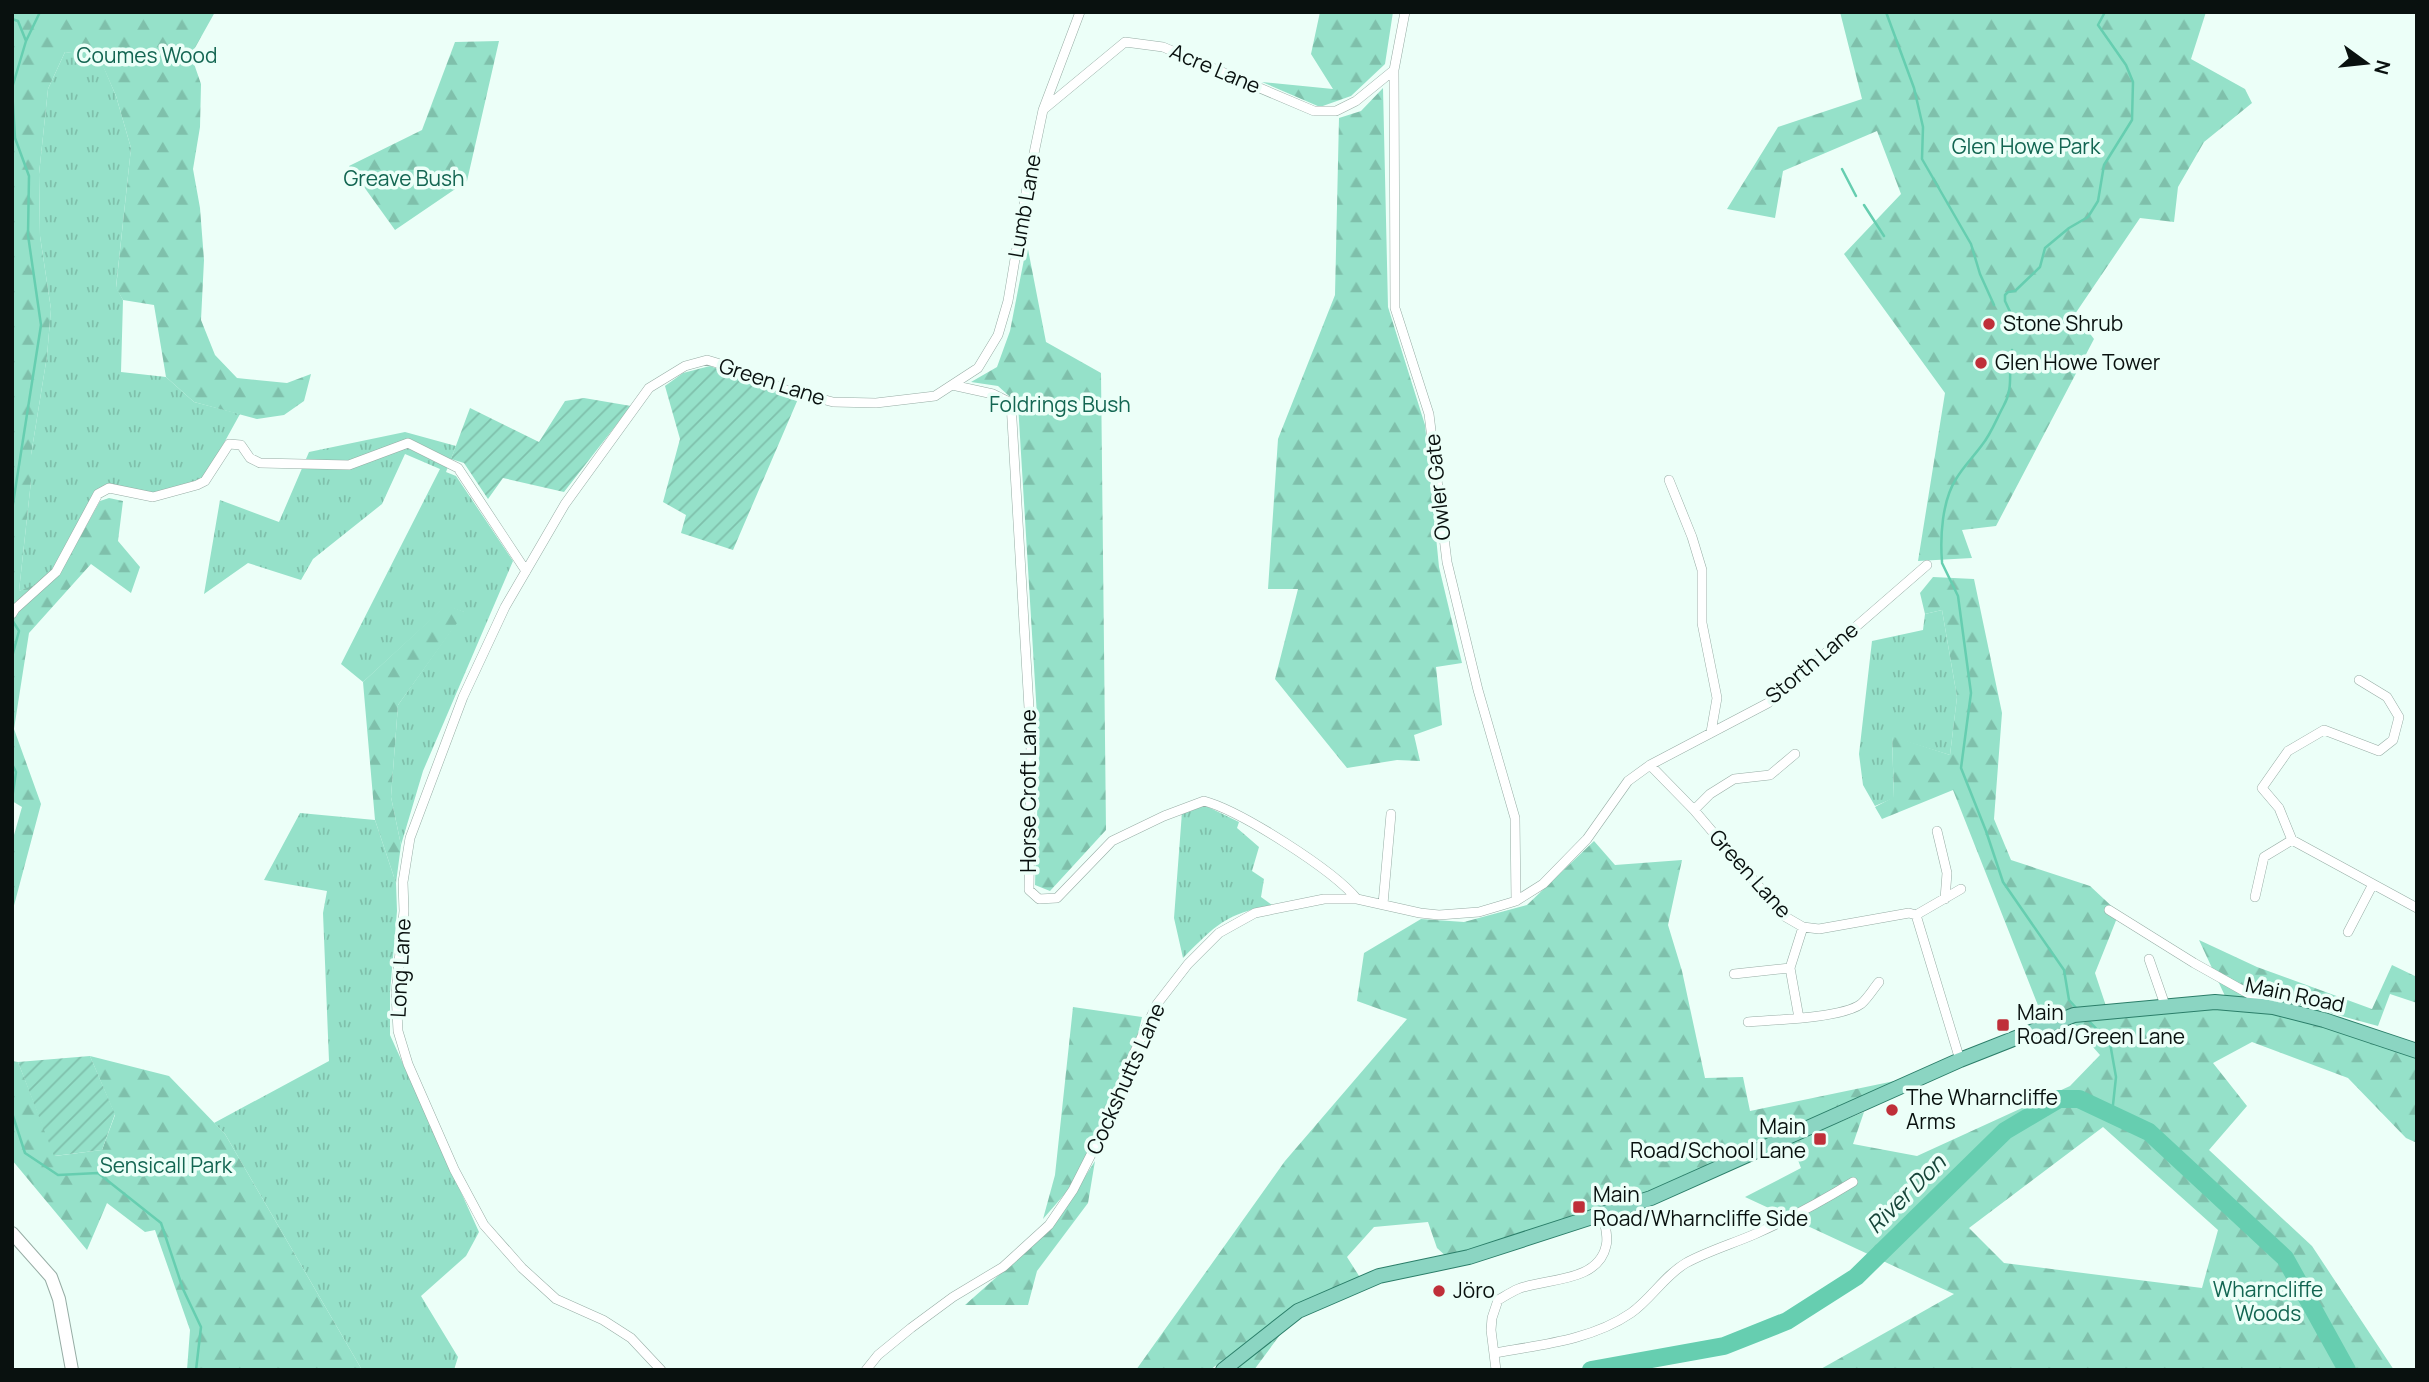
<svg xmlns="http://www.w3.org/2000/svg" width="2429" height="1382" font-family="Manrope,sans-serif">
	<defs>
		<pattern id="grass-tufts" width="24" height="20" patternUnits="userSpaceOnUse" patternTransform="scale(1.75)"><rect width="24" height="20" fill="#95e1c9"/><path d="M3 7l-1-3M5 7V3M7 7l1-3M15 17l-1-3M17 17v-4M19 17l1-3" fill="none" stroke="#7fc0ab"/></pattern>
		<pattern id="forest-firs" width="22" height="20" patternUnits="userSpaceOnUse" patternTransform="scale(1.75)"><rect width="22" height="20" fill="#95e1c9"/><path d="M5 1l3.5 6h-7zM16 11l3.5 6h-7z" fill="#7fc0ab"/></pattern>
		<pattern id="garden-furrows" width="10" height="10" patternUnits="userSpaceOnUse" patternTransform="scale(1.75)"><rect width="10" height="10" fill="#95e1c9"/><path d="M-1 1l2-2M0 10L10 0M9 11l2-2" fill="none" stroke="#7fc0ab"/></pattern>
	</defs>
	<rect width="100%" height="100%" fill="#ecfff8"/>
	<path fill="url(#grass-tufts)" d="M65,52L99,56L116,96L131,148L116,287L123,300L121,372L166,377L194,402L240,414L204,479L152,495L108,485L53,571L44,582L19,591L31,481V455L47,356L51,309L40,236L39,174L48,89Z
		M405,432L456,446L446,472L456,476L513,561L423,771L401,845L391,797L398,705L464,612L446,606L363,682L341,664L440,469L405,454L382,504L313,559L301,580L248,563L204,594L220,500L279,522L309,452Z
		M1942,610L1957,697L1950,755L1892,737L1894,798L1875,806L1863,785L1859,754L1872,641L1923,630L1925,614Z
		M1204,805L1239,822L1237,828L1259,847L1252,871L1264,879L1261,897L1272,905C1225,914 1216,925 1183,958L1174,918L1182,812Z
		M300,813L375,820L396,883L397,911L390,992V1035L479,1232L466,1256L421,1296L458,1357L454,1370H362L225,1134L214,1123L329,1061L323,913L327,891L264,880Z"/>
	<path fill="url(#forest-firs)" fill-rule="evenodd" d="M12,12H215L191,55L201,84L200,127L193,169L200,208L204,260L201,320L215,355L237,378L287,383L311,374L304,401L284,415L257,419L194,402L166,377L154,305L123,300L116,288L131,148L116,96L99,57L65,52L48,89L39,174L40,236L51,309L47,356L31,455V481L19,591L59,575L100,501L109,498L123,501L118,541L140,567L131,593L91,564L29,633L14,729L41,804L12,913V842L22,807L12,801Z
		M1320,12H1393L1385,64L1351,96L1320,107L1262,82L1333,89L1311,54Z
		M1840,12H2206L2191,59L2245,89L2252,103L2204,142L2178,187L2174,222L2140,218L2075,314L2094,339L1996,526L1962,530L1972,558L1918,561L1945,393L1844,254L1901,194L1877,131L1783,171L1775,218L1727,209L1778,127L1862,99Z
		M499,41L467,181L395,230L349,166L422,130L455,42Z
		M1383,88L1388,307L1425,425L1439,567L1462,663L1436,667L1442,725L1414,735L1420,761L1397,760L1347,768L1275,679L1298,589H1268L1278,439L1335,295L1339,118L1361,111Z
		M1027,244L1046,342L1101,373L1106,830L1050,891L1035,885L1039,749L1018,404L998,386L971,382L997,367L1010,331Z
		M1933,577L1974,579L2002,713L1994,819L2011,860L2090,886L2119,913L2095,973L2106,1006L2066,1010L2043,1018L1953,790L1882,819L1875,807L1894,797L1892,736L1950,755L1957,697L1942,610L1925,614L1920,593Z
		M446,605L465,612L398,705L391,797L401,845L396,883L375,820L363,682Z
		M1594,841L1615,865L1682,860L1668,925L1682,971L1705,1078L1743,1077L1750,1111L1904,1079L1647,1193L1448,1258L1437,1248L1428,1222L1374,1227L1347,1257L1361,1279L1292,1308L1210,1370H1136L1285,1161L1407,1019L1357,1001L1364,953L1421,919L1464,922L1527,905Z
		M2199,940L2257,967L2372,1009L2392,965L2417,977V1003L2390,994L2378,1026L2286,1001L2225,996Z
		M1073,1007L1142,1017L1137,1038L1099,1132L1069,1189L1043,1219L1055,1175Z
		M2201,1007L2273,1011L2417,1055V1143L2406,1138L2348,1078L2252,1042L2213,1063L2247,1106L2209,1150L2312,1246L2394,1370H1819L1954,1294L1745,1197L1801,1168L1791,1142L1864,1112L1853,1144L1917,1156L2070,1086L2100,1055L2071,1022ZM2103,1127L2218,1230L2202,1288L2004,1263L1969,1228Z
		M90,1056L169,1076L225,1134L362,1370H187L190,1330L155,1230L145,1232L107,1203L87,1250L12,1160V1061L18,1062L55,1156L102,1150L115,1115Z
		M1095,1161L1088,1203L1037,1271L1028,1305H965L1052,1228Z
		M1288,1324L1254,1370H1234Z"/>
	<path fill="url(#garden-furrows)" d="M710,366L798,399L733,550L681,533L686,515L663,502L680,439L665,386L683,373Z
		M584,398L631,406L564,492L503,478L488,499L464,463L451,459L470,408L539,442L565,401Z
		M90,1056L115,1114L102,1150L54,1156L18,1062Z"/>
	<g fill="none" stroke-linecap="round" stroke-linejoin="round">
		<path stroke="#66ceb0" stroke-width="2.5" d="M1886,12L1914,88L1923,127L1922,159L1971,244L1980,274L1994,305
			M12,19L18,21L26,41
			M12,88L26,41L40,12
			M12,89L15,138L29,176L28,235L41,325L12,510
			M1842,169L1856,196
			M1864,205L1884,236
			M2012,316L2005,301V295L2008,292L2015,291L2040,267L2045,248L2069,228L2088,217L2098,201L2104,165L2132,120L2133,82L2126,65L2098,25L2105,12
			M1942,562C1940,537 1942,501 1956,479C1963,467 1974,456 1982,445C1991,434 1996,420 2003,407C2015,386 2007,371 2012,350
			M1942,563L1958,596L1971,693L1961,768L1986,831L2003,882L2064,970L2069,1000L2078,1010
			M12,620L19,631L12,657
			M12,764L16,772L12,799
			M2088,1020L2110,1043L2116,1077L2112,1114
			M12,1113L25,1153L58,1175L98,1173L161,1223L183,1289L201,1327L196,1370"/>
		<path stroke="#66ceb0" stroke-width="18" d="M1591,1370L1724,1346L1787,1321L1856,1277L2005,1131L2059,1099H2079L2149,1132L2285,1258L2347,1370"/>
		<defs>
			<path id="street" d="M1405,12L1394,70L1395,308L1429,414L1447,562L1478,690L1515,818L1516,901
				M1044,109L1125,42L1163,47L1314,111H1336L1356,101L1394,70
				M952,385L993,394L1011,403L1031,742L1029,890L1039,899L1057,898L1112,841L1164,816L1204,801C1241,811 1333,870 1357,899
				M1669,480L1692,537L1702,570V623L1717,698L1711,732
				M12,614L15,609L56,572L98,494L109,488L153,497L197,485L205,481L229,444L241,445L250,458L260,463L349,465L408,443L458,468L526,571
				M2359,680L2387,697L2399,717L2393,740L2379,751L2324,730L2288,751L2262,788L2279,808L2292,840L2417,908
				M1650,765L1768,703L1927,565
				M1694,810L1710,794L1734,779L1770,775L1795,754
				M1937,831L1947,873L1945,899
				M2255,897L2264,857L2292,840
				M1383,904L1391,814
				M2109,910L2194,963L2267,1004
				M1916,915L1961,889
				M2348,932L2373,884
				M2149,959L2165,1005
				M1734,974L1790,968
				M1799,1018L1790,968L1803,927
				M1748,1022C1774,1020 1842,1018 1861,1004C1868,998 1873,989 1879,982
				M1494,1353C1540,1345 1592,1340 1631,1313C1651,1299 1665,1275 1686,1263C1708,1251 1732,1244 1755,1234C1789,1219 1822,1201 1853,1182
				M661,1370L631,1338L603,1320L556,1299L522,1268L484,1225L454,1169L408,1064L398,1031L396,993L404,911L403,882L410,838L463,697L505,607L565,504L649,388L685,366L707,360L737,369L783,389L833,402L876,403L935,396L978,368L998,335L1008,301L1027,187L1043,110L1080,12
				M866,1370L878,1355L911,1328L953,1297L1003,1267L1049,1225L1073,1190L1100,1137L1130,1062L1157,1004L1188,964L1219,933L1255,913L1324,899H1357L1420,913L1439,915L1479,912L1516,901L1543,884L1587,839L1628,781L1650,765L1694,810L1784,916L1803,927L1819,929L1909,913L1916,915L1960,1060
				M1496,1370L1491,1330L1492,1318L1498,1300C1505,1296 1511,1292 1518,1289C1545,1278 1598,1283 1606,1246C1609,1237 1604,1223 1603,1214"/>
			<path id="secondary" d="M12,1233L51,1277L59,1299L72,1370"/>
			<path id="primary" d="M1223,1370L1298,1311L1379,1276L1469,1257L1651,1198L1960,1060L2074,1015L2215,1002L2273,1007L2324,1020L2417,1051"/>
		</defs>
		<use href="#street" stroke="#97ada5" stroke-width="10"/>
		<use href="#secondary" stroke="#97ada5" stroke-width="14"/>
		<use href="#primary" stroke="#2b7e69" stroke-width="16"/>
		<use href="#street" stroke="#fff" stroke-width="9"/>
		<use href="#secondary" stroke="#fff" stroke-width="12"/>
		<use href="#primary" stroke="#8bd5c2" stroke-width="14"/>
	</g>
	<g fill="#bf2f39" stroke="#ecfff8" stroke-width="2.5">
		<circle cx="1989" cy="324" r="7"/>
		<circle cx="1981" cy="363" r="7"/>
		<rect x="1996" y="1018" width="14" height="14" rx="3.5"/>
		<circle cx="1892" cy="1110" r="7"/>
		<rect x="1813" y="1132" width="14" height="14" rx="3.5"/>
		<rect x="1572" y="1200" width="14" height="14" rx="3.5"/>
		<circle cx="1439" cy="1291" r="7"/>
	</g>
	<g text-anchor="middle" stroke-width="7" stroke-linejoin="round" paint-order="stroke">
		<g font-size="21" fill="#136652" stroke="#ecfff8">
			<text x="147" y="63">Coumes Wood</text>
			<text x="2026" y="154">Glen Howe Park</text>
			<text x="404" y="186">Greave Bush</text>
			<text x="1060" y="412">Foldrings Bush</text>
			<text x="166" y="1173">Sensicall Park</text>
			<text x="2268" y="1297">Wharncliffe<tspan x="2268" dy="24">Woods</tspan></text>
		</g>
		<g font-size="21" fill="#09110f" stroke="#ecfff8">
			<text transform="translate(1215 69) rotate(23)" y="7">Acre Lane</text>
			<text transform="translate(1025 206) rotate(-80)" y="7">Lumb Lane</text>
			<text transform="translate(772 382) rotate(18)" y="7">Green Lane</text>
			<text transform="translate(1438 487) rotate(-96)" y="7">Owler Gate</text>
			<text transform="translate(1812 663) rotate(-40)" y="7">Storth Lane</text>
			<text transform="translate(1029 791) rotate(-90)" y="7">Horse Croft Lane</text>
			<text transform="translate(1750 874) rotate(48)" y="7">Green Lane</text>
			<text transform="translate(401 968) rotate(-87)" y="7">Long Lane</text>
			<text transform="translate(2295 995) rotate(12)" y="7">Main Road</text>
			<text transform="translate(1126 1079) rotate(-66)" y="7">Cockshutts Lane</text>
		</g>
		<g font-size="21" fill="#09110f" stroke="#ecfff8" text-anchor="start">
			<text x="2003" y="331">Stone Shrub</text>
			<text x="1995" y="370">Glen Howe Tower</text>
			<text x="2017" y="1020">Main<tspan x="2017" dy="24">Road/Green Lane</tspan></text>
			<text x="1906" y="1105">The Wharncliffe<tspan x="1906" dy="24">Arms</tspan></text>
			<text x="1806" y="1134" text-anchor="end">Main<tspan x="1806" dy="24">Road/School Lane</tspan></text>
			<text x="1593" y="1202">Main<tspan x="1593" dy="24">Road/Wharncliffe Side</tspan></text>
			<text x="1453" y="1298">Jöro</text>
		</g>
		<g font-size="23" font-style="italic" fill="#164438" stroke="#ecfff8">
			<text transform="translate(1906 1194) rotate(-45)" y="8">River Don</text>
		</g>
	</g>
	<rect width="2429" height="1382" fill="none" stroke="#09110f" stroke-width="28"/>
	<g transform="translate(2366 63) rotate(105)" stroke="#ecfff8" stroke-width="5" paint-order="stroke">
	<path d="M0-5L12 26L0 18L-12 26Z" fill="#09110f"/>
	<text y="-10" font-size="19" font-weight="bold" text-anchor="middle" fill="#09110f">N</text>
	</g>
</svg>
